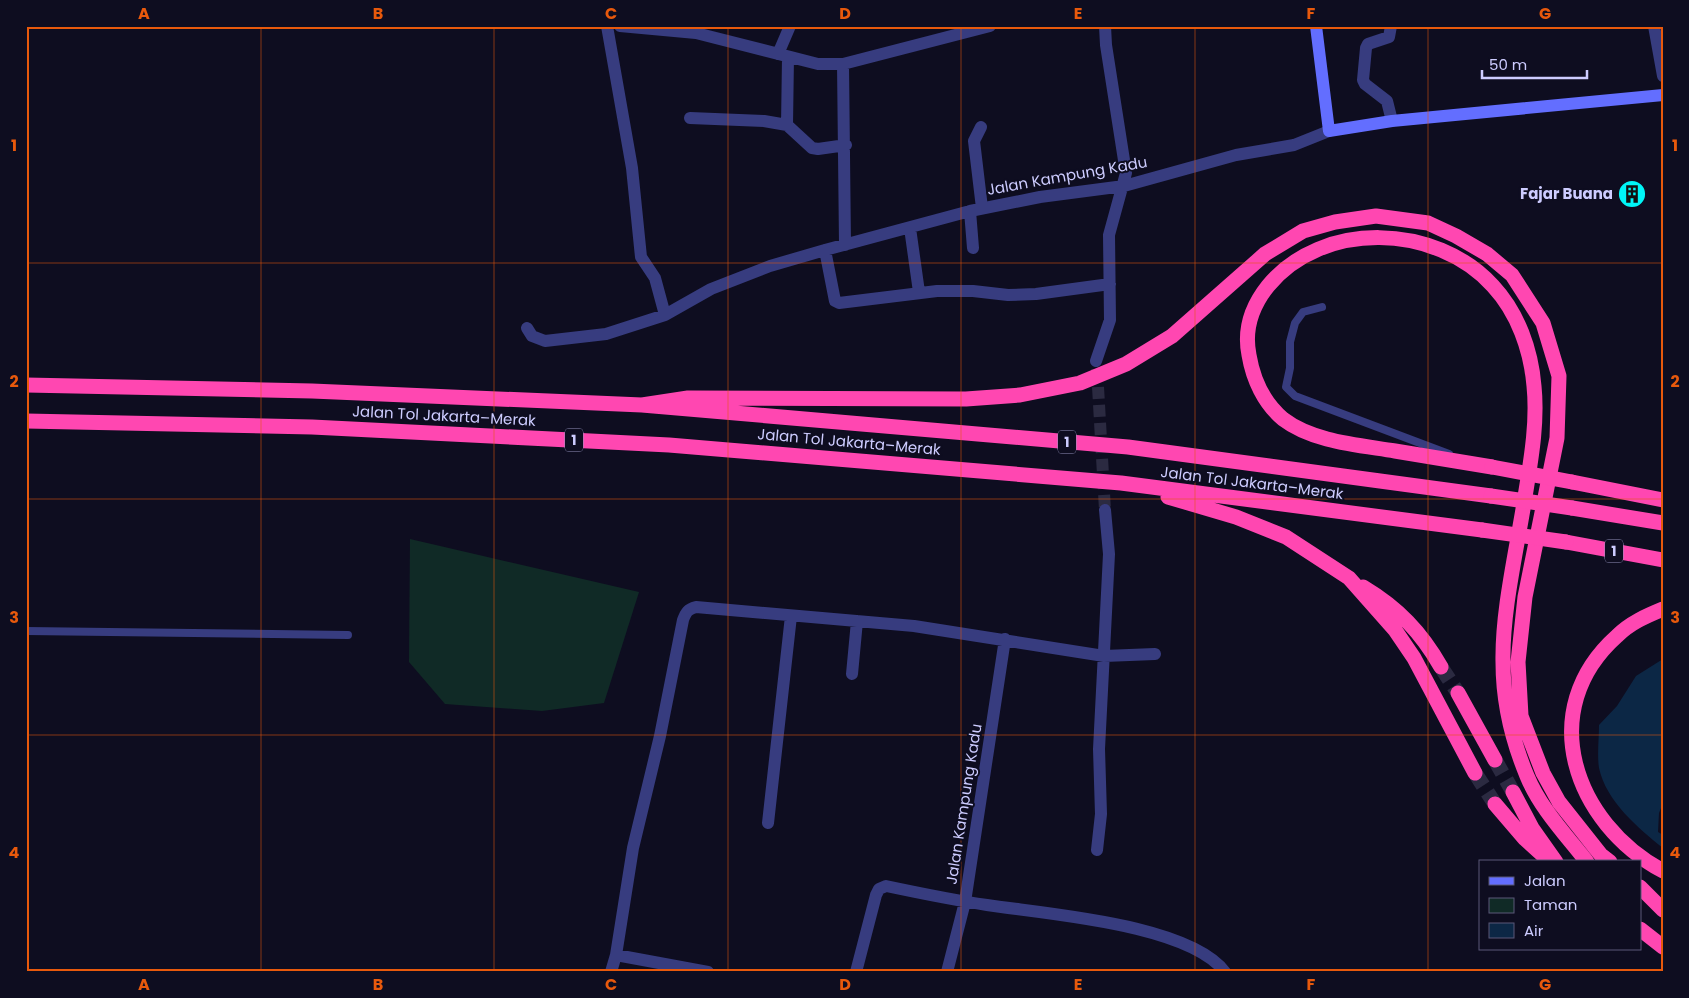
<svg xmlns="http://www.w3.org/2000/svg" width="1689" height="998" font-family="Poppins,sans-serif">
	<rect width="100%" height="100%" fill="#0e0d20"/>
	<path fill="#102a26" d="M410,539L639,592L604,703L542,711L445,704L409,662Z"/>
	<path fill="#0c2745" d="M1663,659V803L1659,813L1658,832L1663,835V848C1638,828 1606,801 1599,768C1597,755 1599,738 1599,725L1617,706L1636,676Z"/>
	<g fill="none" stroke-linecap="round" stroke-linejoin="round">
		<path stroke="#2b2a41" stroke-width="12" stroke-dasharray="12 6" stroke-linecap="butt" d="M1097,369L1105,510"/>
		<path stroke="#2b2a41" stroke-width="15" stroke-dasharray="15 8" stroke-linecap="butt" d="M1441,667L1458,693
			M1495,760L1513,792
			M1475,773L1495,804"/>
		<path stroke="#373c7f" stroke-width="8" d="M1322,307L1303,312L1295,323L1290,342V368L1286,387L1295,396L1449,454
			M26,631L348,635"/>
		<path stroke="#373c7f" stroke-width="12" d="M607,26L632,168L641,257L655,278L665,315
			M620,26L696,33L818,64H843L990,26
			M1391,26L1389,37L1368,44L1366,48L1363,80L1365,84L1387,101L1392,121
			M1654,26L1663,76
			M778,54L790,26
			M843,64L845,245
			M690,118L764,121L787,125L812,148L818,149L846,145
			M787,125L788,57
			M981,127L974,141L982,208
			M970,211L973,248
			M910,228L919,292
			M825,250L835,301L839,303L937,291H973L1008,295L1036,294L1110,284
			M527,328L532,336L545,341L606,334L665,315L711,289L770,266L825,250L970,211L1040,197L1124,186L1236,155L1294,145L1329,131
			M1096,361L1110,320L1109,235L1126,173L1106,45L1105,26
			M852,674L857,621
			M768,823L791,616
			M1097,850L1101,814L1099,749L1109,554L1105,510
			M616,955L708,972
			M611,972L616,955L633,848L660,736L683,620C686,612 688,609 696,607L914,626L1104,656L1155,654
			M856,972L876,895L879,889L886,886C919,893 953,900 987,905C1046,914 1189,924 1225,972
			M947,972L965,902L1005,639"/>
		<path stroke="#636eff" stroke-width="12" d="M1316,26L1329,131L1392,121L1663,95"/>
		<path stroke="#ff47b1" stroke-width="15" d="M26,385L312,391L642,405L1128,447L1491,496
			M642,405L688,398L966,399L1020,395L1080,383L1126,364L1172,336L1265,254L1303,231L1335,222L1376,216L1428,223L1456,236L1487,254L1512,275L1543,323L1559,376L1557,438L1525,597L1518,662L1521,716L1543,773L1559,802L1601,855L1610,862
			M26,421L312,427L669,445L1121,483L1482,530
			M1492,467C1460,462 1427,456 1395,451C1359,445 1313,442 1283,419C1264,403 1253,379 1249,355C1244,330 1252,306 1268,286C1322,220 1436,223 1493,286C1518,313 1531,350 1534,386C1538,425 1530,465 1524,503C1516,553 1502,612 1503,662C1503,701 1512,740 1527,776C1540,808 1566,835 1587,862
			M1572,482L1663,500
			M1168,497L1236,517L1286,537L1349,578L1395,630L1414,658L1475,773
			M1572,508L1663,523
			M1566,542L1663,560
			M1363,587C1398,608 1421,632 1441,667
			M1663,609C1646,616 1630,623 1617,636C1534,710 1574,823 1663,871
			M1458,693L1495,760
			M1513,792L1532,828L1556,862
			M1495,804L1525,839L1547,859
			M1640,887L1663,910
			M1640,929L1663,947"/>
		<path stroke="#ff47b1" stroke-width="15" d="M1492,467L1572,482
			M1491,496L1572,508
			M1482,530L1566,542"/>
	</g>
	<path fill="none" stroke="#e8590c" stroke-width="1" stroke-opacity="0.55" d="M261,26V972M494,26V972M728,26V972M961,26V972M1195,26V972M1428,26V972M26,263H1663M26,499H1663M26,735H1663"/>
	<defs>
		<symbol id="building-disc" viewBox="-11 -11 22 22"><circle r="9.5" fill="#00f5f7" stroke="#0e0d20"/><path d="M-4-6H4V6H1V3H-1V6H-4ZM-2.5-4.3h1.7v1.8h-1.7ZM.8-4.3h1.7v1.8H.8ZM-2.5-1h1.7V.8h-1.7ZM.8-1h1.7V.8H.8Z" fill="#111"/></symbol>
	</defs>
	<g fill-rule="evenodd">
		<use href="#building-disc" x="1616" y="178" width="32" height="32"/>
	</g>
	<g text-anchor="middle" stroke-width="4" stroke-linejoin="round" paint-order="stroke">
		<g fill="#0e0d20" stroke="#9493bc" stroke-width="1">
			<rect x="565" y="428.5" width="18" height="23" rx="4"/>
			<rect x="1058" y="430.5" width="18" height="23" rx="4"/>
			<rect x="1605" y="539.5" width="18" height="23" rx="4"/>
		</g>
		<g font-size="14" font-weight="bold" fill="#cdccff">
			<text x="574" y="445">1</text>
			<text x="1067" y="447">1</text>
			<text x="1614" y="556">1</text>
		</g>
		<g font-size="15" fill="#cdccff" stroke="#0e0d20">
			<text transform="translate(1067 176) rotate(-10)" y="5">Jalan Kampung Kadu</text>
			<text transform="translate(444 416) rotate(3)" y="5">Jalan Tol Jakarta–Merak</text>
			<text transform="translate(849 442) rotate(5)" y="5">Jalan Tol Jakarta–Merak</text>
			<text transform="translate(1252 483) rotate(7)" y="5">Jalan Tol Jakarta–Merak</text>
			<text transform="translate(964 804) rotate(-81)" y="5">Jalan Kampung Kadu</text>
		</g>
		<g font-size="15" font-weight="bold" fill="#cdccff" stroke="#0e0d20" text-anchor="end">
			<text x="1613" y="199">Fajar Buana</text>
		</g>
	</g>
	<rect width="1689" height="998" fill="none" stroke="#0e0d20" stroke-width="55"/>
	<rect x="1479" y="860" width="162" height="90" fill="#0e0d20" stroke="#5a5979"/>
	<rect x="1489" y="877" width="25" height="8" fill="#636eff" stroke="#5a5979"/>
	<text x="1524" y="886" font-size="15" fill="#cdccff">Jalan</text>
	<rect x="1489" y="898" width="25" height="15" fill="#102a26" stroke="#5a5979"/>
	<text x="1524" y="910" font-size="15" fill="#cdccff">Taman</text>
	<rect x="1489" y="923" width="25" height="15" fill="#0c2745" stroke="#5a5979"/>
	<text x="1524" y="936" font-size="15" fill="#cdccff">Air</text>
	<path d="M1482 70v8h105v-8" fill="none" stroke="#cdccff" stroke-width="2.5"/>
	<text x="1489" y="70" font-size="15" fill="#cdccff" stroke="#0e0d20" stroke-width="4" paint-order="stroke">50 m</text>
	<rect x="28" y="28" width="1634" height="942" fill="none" stroke="#e8590c" stroke-width="2"/>
	<g font-size="16" text-anchor="middle" font-weight="bold" fill="#e8590c">
		<text x="144" y="19">A</text>
		<text x="378" y="19">B</text>
		<text x="611" y="19">C</text>
		<text x="845" y="19">D</text>
		<text x="1078" y="19">E</text>
		<text x="1311" y="19">F</text>
		<text x="1545" y="19">G</text>
		<text x="14" y="151">1</text>
		<text x="1675" y="151">1</text>
		<text x="14" y="387">2</text>
		<text x="1675" y="387">2</text>
		<text x="14" y="623">3</text>
		<text x="1675" y="623">3</text>
		<text x="14" y="858">4</text>
		<text x="1675" y="858">4</text>
		<text x="144" y="990">A</text>
		<text x="378" y="990">B</text>
		<text x="611" y="990">C</text>
		<text x="845" y="990">D</text>
		<text x="1078" y="990">E</text>
		<text x="1311" y="990">F</text>
		<text x="1545" y="990">G</text>
	</g>
</svg>
